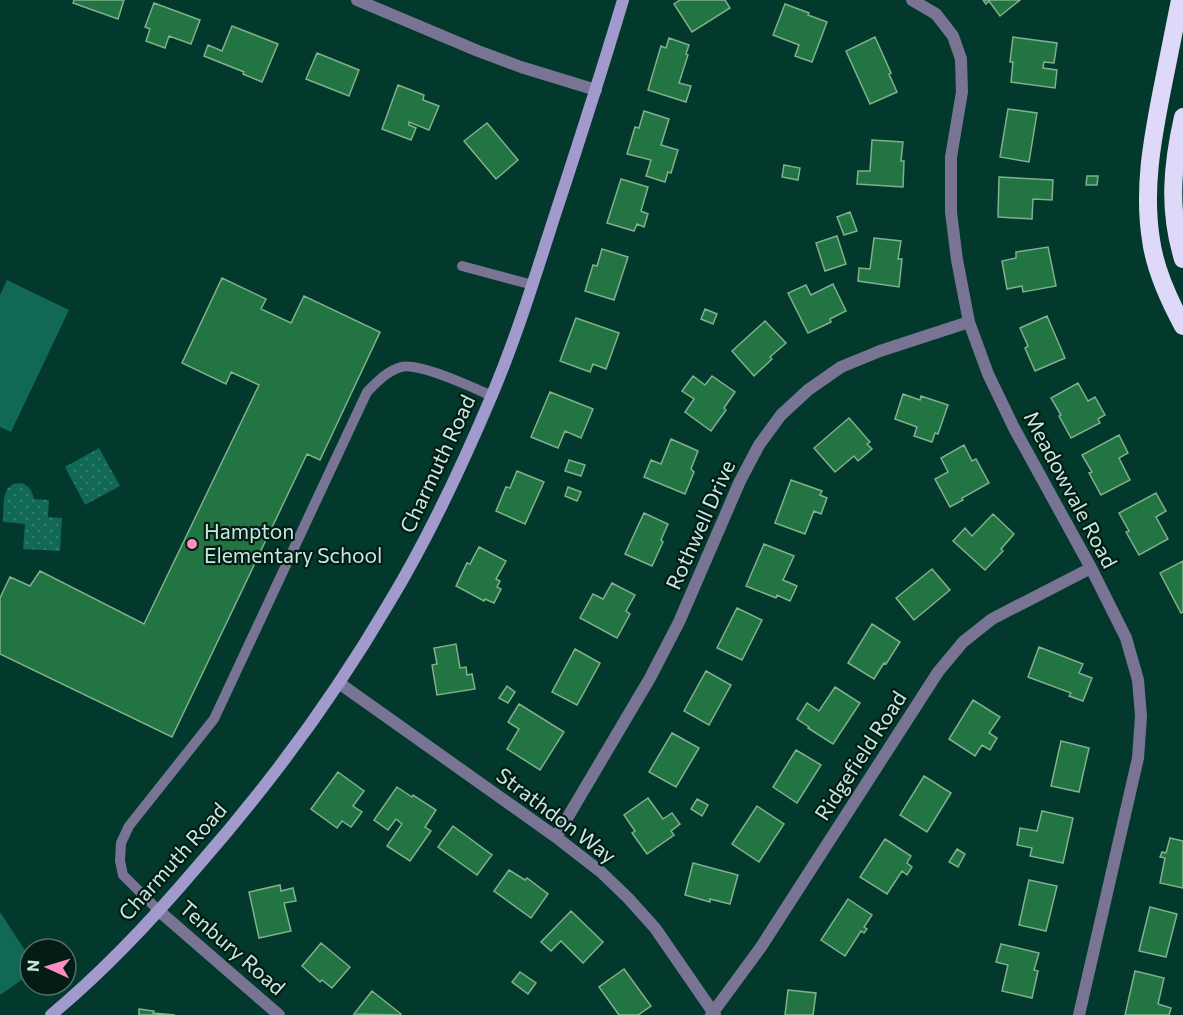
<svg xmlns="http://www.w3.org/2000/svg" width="1183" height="1015" font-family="Commissioner,sans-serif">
	<defs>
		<pattern id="park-dots" width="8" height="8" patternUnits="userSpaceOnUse" patternTransform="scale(1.5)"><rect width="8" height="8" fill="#116854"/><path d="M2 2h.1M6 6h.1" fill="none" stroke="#327e6c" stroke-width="1.8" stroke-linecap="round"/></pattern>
	</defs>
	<rect width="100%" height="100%" fill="#02392c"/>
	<path fill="#116854" d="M7,280L69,310L11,432L0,427V295Z
		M0,912L30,958V974L0,995Z"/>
	<path fill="url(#park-dots)" d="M99,448L120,486L85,505L65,467Z
		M22,483C30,487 32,491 34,499L49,500L48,517L62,518L60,551L23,549L25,524L3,522L4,498L7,489L13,484Z"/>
	<path fill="#227442" stroke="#80b08d" stroke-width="1.5" d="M74,0H124L118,19L73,3Z
		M680,0H725L730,8L692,32L674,4Z
		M983,0H1020L1000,16L989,1L986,4Z
		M154,3L200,20L191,44L169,36L165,48L146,41L150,29L145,27Z
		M785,4L809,13L808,15L827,22L812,62L795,56L799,45L773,35Z
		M232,26L278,44L262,82L243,74L244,72L204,56L208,45L222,51Z
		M875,37L891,73L889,74L897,92L870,104L846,51Z
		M1013,37L1057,43L1054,63L1044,62L1043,68L1057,70L1055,88L1011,82L1013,62H1010Z
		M669,38L689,45L686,54L688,55L679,83L691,86L686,102L648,90L661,46L666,48Z
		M317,53L359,70L349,96L306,79Z
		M398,85L424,95L423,100L439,106L429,130L409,122V125L416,128L411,140L382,129Z
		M1008,109L1037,113L1029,162L1000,157Z
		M644,111L669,119L661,145L678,150L671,173L668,172L665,182L646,176L651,160L627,154L635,127L639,128Z
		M487,123L518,160L496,179L464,141Z
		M872,140L903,142L901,161H904L903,187L857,184L858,171H870Z
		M784,165L800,168L798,180L782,177Z
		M1087,176H1098L1097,185H1086Z
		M999,177L1053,180L1052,200L1033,199L1032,219L998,217Z
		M621,179L648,187L641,211L648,214L644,227L637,224L634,231L607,223Z
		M850,212L857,231L844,235L837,217Z
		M837,236L846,264L825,271L816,243Z
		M874,238L901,241L898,259H902L899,287L858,281L859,268L870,269Z
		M1048,247L1056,286L1023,292L1022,286L1007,289L1002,261L1016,258V252Z
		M602,249L628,257L614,300L585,291L593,265L597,266Z
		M222,278L266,299L261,309L291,323L304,296L380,332L320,460L307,454L172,737L0,654V598L10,577L30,586L40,571L144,624L259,385L231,372L226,384L182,363Z
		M833,284L846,311L830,319L831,322L808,333L788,293L806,285L811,295Z
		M705,309L717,314L713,324L701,319Z
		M1047,316L1065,358L1035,371L1025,348L1028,346L1020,328Z
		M576,318L619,333L606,369L593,364L590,372L560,361Z
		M765,321L786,343L770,357L772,359L754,376L732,351Z
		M693,376L705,385L712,376L735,392L724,408L726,410L711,431L685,412L694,399L682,391Z
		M1078,383L1088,401L1095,397L1105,415L1098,419L1100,423L1071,438L1059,416L1061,415L1051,398Z
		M550,392L593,409L581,438L565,431L558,448L531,437Z
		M903,394L920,400L921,396L948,405L938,434L935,433L932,442L914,436L917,427L895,419Z
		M849,418L870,442L867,444L872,449L858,461L854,456L835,472L814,448Z
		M1119,435L1128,453L1119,458L1130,480L1101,495L1089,473L1092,472L1082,455Z
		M671,439L698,451L691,469L694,472L685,494L644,477L651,460L661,464Z
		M964,445L972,461L976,459L989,483L962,498L963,500L950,507L935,479L948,472L941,458Z
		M569,460L585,465L581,476L565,471Z
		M517,471L544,482L525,524L496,511L506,487L510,488Z
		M791,480L822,491L820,495L827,498L821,514L814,511L805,534L775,523Z
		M568,487L581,492L577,501L565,496Z
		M1156,493L1166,511L1156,517L1168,539L1139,555L1126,532L1129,531L1119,513Z
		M644,513L668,524L661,540L663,542L652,566L625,554Z
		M993,514L1014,534L1001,549L1003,551L985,570L953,541L965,528L972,536Z
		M764,544L794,556L783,580L797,586L790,601L777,595L776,598L746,586Z
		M479,547L506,561L496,579L500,581L497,587L501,589L494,603L485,599L484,601L456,586L467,563L470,564Z
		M1183,561V612L1181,613L1160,573Z
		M932,569L950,590L914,620L896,598Z
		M612,583L635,595L626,611L630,614L617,638L580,618L593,594L603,599Z
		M737,608L762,620L742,660L717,648Z
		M872,624L900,642L886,664L884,663L874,679L848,663Z
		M456,644L460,668L466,667L467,675L472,674L475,689L437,695L432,665L437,664L434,648Z
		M1039,647L1083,664L1079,673L1092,678L1083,701L1069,696L1071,693L1028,677Z
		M575,649L600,663L577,705L552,692Z
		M706,671L731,685L709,725L684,711Z
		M507,686L515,692L508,703L499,698Z
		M835,687L860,703L833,744L808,728L809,727L797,719L807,703L819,711Z
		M973,700L1000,717L989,733L997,738L990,750L982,745L975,756L949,739Z
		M519,704L564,732L540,770L507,749L519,729L508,722Z
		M672,733L699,748L676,787L649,772Z
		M1061,741L1089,748L1079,792L1051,786Z
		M796,750L821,765L797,803L773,787Z
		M338,772L364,791L353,806L362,812L351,827L342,821L337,828L311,809Z
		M924,776L951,793L927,832L900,815Z
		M397,787L412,797L413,795L436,810L425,827L431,831L410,861L387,846L402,824L396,819L388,830L374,820Z
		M648,798L663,819L672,813L680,824L671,831L674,835L647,854L632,833L635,831L624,815Z
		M697,799L708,805L702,816L691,809Z
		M757,806L784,824L759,862L732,844Z
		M1042,811L1073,818L1063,863L1030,856L1032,848L1017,845L1020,828L1037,831Z
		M453,826L492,855L477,875L438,847Z
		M1170,838L1183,841V888L1160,883L1165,858L1160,857L1162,852L1166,853Z
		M885,839L911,856L907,863L912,867L907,875L902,871L887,894L860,877Z
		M957,849L965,854L958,867L949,862Z
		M693,863L738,875L730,904L710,899V902L685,895Z
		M509,870L525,880L527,878L548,894L531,918L494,891Z
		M1029,880L1057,886L1046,931L1019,925Z
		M280,885L281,891L293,888L296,901L284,903L291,931L259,938L249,892Z
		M848,899L872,915L864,927L867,929L864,933L861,931L845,956L821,940Z
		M1150,907L1177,914L1166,957L1139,951Z
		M571,911L603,942L583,963L561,941L551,951L541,942Z
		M321,943L350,967L332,988L322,980L320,982L302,966Z
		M1001,944L1039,953L1034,970L1038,971L1032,998L1002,991L1008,965L996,962Z
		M624,969L651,1006L638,1015H619L599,987Z
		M1135,971L1164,978L1158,1004L1171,1008L1169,1015H1125Z
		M520,972L536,983L528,994L512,982Z
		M788,990L816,993L813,1015H785Z
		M372,991L401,1014L400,1015L354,1014Z
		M139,1009L154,1011L153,1013L175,1015H139Z"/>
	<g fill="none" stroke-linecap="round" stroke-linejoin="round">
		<path stroke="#797394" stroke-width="10" d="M462,266L533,285
			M159,911L123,875L120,861L121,843L129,826L214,719L367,392C377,382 387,371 401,367C419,362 474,388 492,396"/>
		<path stroke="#797394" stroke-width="12" d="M357,0L478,51L521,67L596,90
			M912,0L936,14L953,36L961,59L962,92L951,157V212L957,260L969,322L988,374L1014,428L1091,568L1126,638L1138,680L1141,716L1138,758L1079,1015
			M339,683L556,837L601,872L628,898L655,928L715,1015
			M556,837L650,678L679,622L740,481L759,445L781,415L808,390L841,367L880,351L969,322
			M159,911L279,1015
			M711,1015L761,947L938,672L963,642L992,619L1091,568"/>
		<path stroke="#a299cd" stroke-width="12" d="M51,1015C104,971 152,920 197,867C269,785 334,697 389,603C429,537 462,466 492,395C516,338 534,280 553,221C577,148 601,74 623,0"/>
		<path stroke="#ded9f9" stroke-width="18" d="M1180,0C1174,30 1168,60 1162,90C1152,141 1143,189 1151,240C1155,270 1169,300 1183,326
			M1183,117C1172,166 1168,210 1183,259"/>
	</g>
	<circle fill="#fd8ec0" stroke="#031d16" stroke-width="2" cx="192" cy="544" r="6"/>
	<g text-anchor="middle" stroke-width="4.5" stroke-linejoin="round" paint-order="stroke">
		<g font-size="21" fill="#cae9de" stroke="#031d16">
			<text transform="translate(438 464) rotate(-65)" y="7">Charmuth Road</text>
			<text transform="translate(1070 490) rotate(62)" y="7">Meadowvale Road</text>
			<text transform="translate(701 525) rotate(-66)" y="7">Rothwell Drive</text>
			<text transform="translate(861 756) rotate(-57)" y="7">Ridgefield Road</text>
			<text transform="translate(556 816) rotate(37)" y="7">Strathdon Way</text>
			<text transform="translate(173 862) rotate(-48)" y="7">Charmuth Road</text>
			<text transform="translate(232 948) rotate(41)" y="7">Tenbury Road</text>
		</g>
		<g font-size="21" fill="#cae9de" stroke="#031d16" text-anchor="start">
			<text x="204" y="539">Hampton<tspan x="204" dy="24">Elementary School</tspan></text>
		</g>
	</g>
	<g transform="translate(48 967) rotate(274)"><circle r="28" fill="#031d16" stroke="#536f66" stroke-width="1.5"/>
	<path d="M0-4.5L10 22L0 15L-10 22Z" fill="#fd8ec0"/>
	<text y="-9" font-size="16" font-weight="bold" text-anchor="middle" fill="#cae9de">N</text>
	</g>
</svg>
